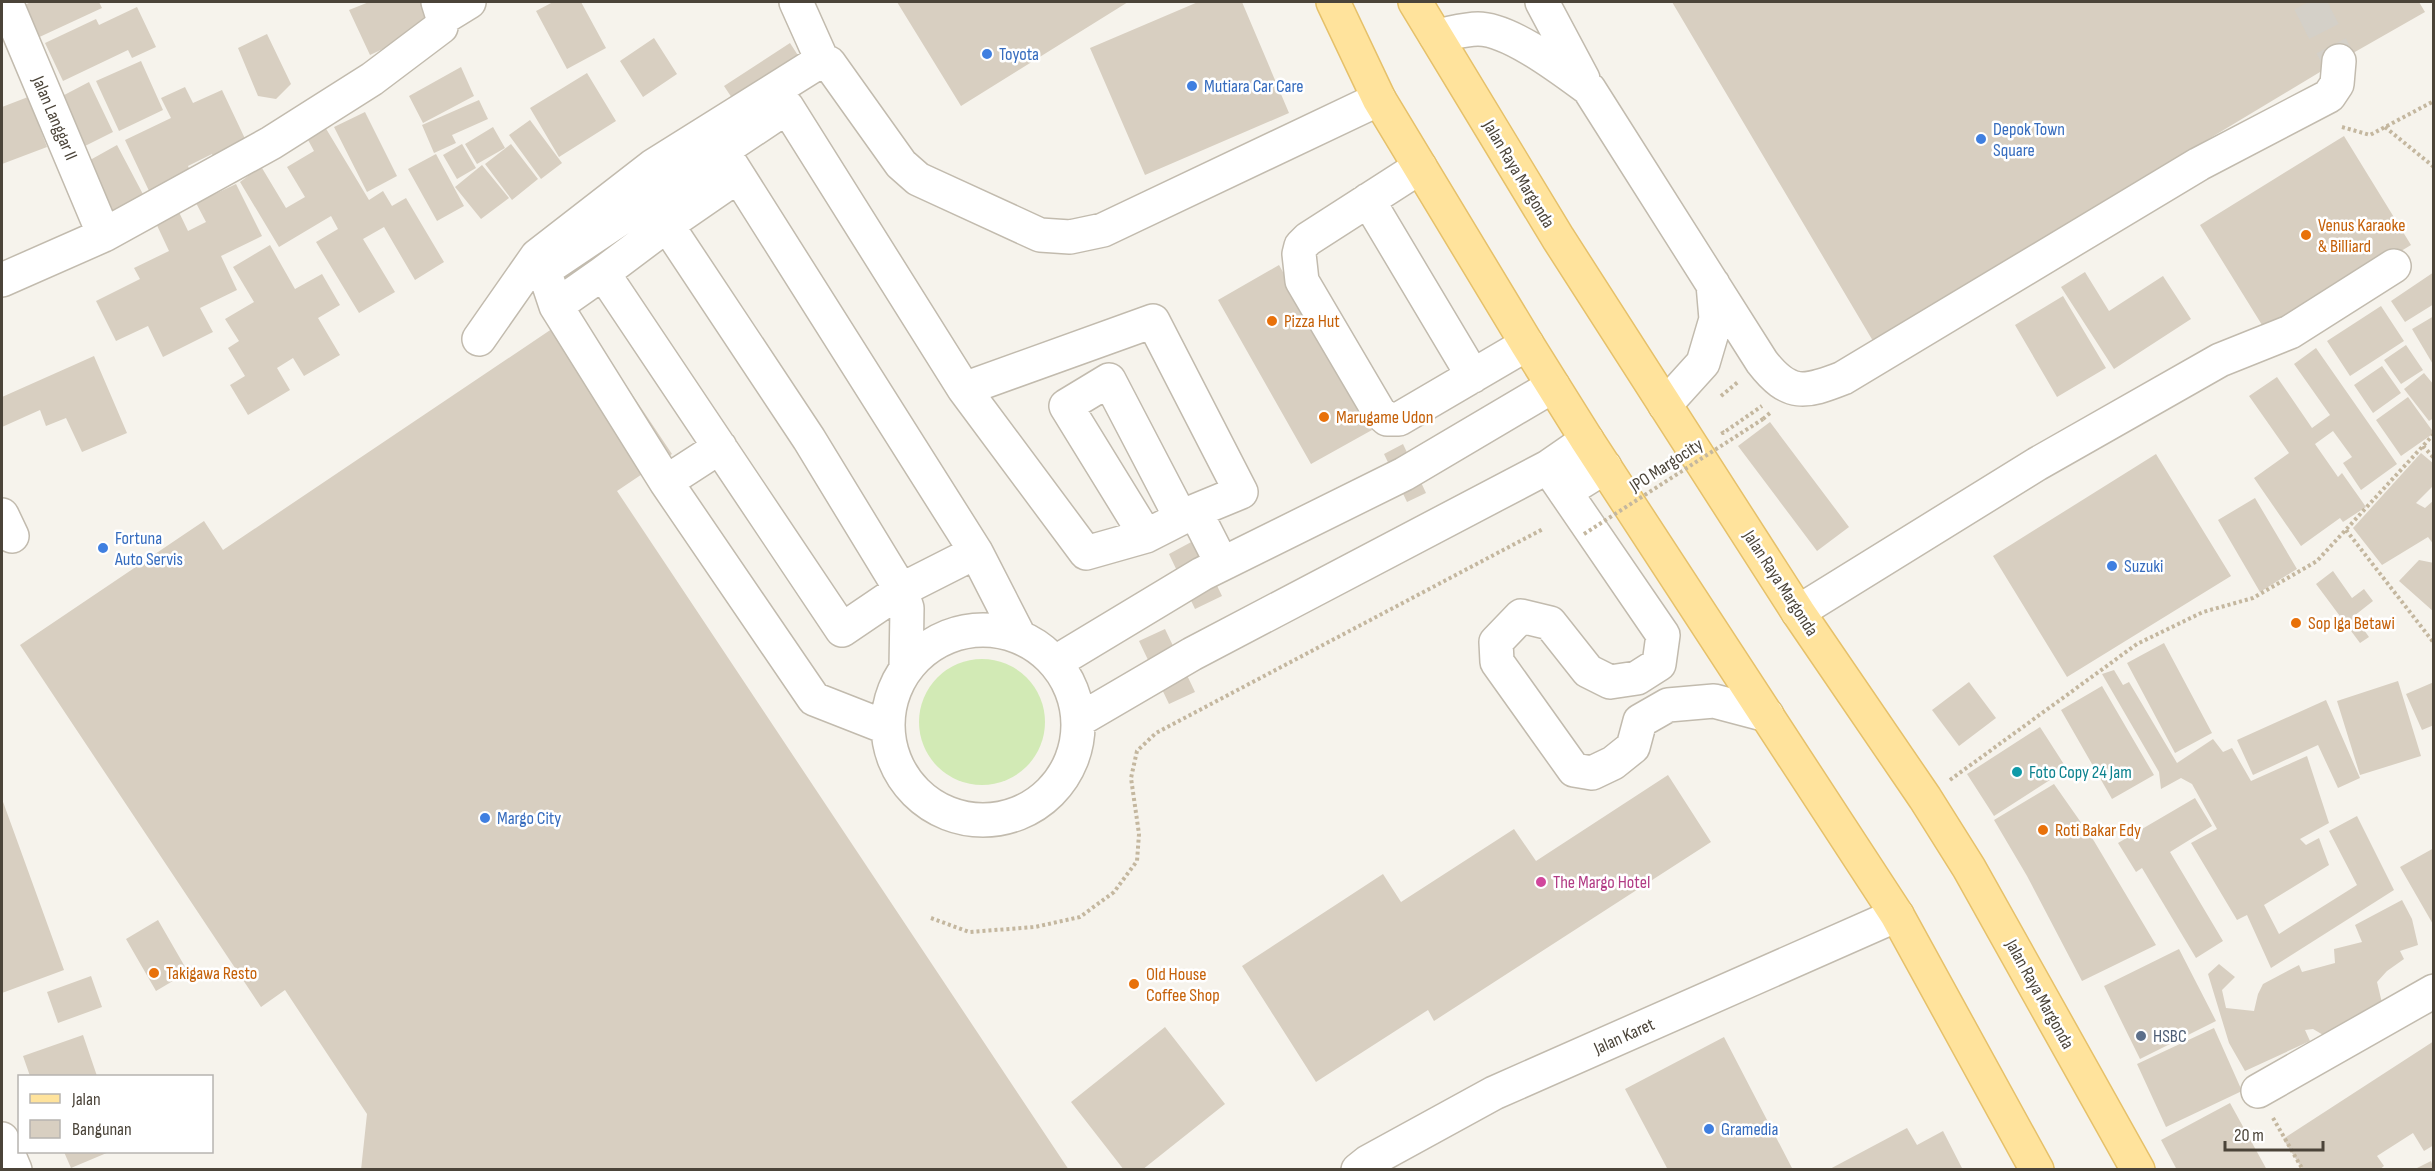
<svg xmlns="http://www.w3.org/2000/svg" width="2435" height="1171" font-family="'Sofia Sans Condensed',sans-serif">
	<rect width="100%" height="100%" fill="#f6f3ec"/>
	<path fill="#d2eab5" d="M919 722a63 63 0 1 1 126 0a63 63 0 1 1-126 0Z"/>
	<path fill="#d8cfc1" d="M31,2H99L102,8L33,40L18,8Z
		M369,2H428L438,23L370,55L349,10Z
		M553,2H581L606,48L567,69L536,11Z
		M897,2H1128L961,106Z
		M1198,2H1242L1289,113L1145,175L1090,48Z
		M1672,2H2419L2425,12L2325,69L1873,341Z
		M137,7L156,47L132,58L128,50L63,81L45,43L96,19L99,25Z
		M267,34L291,84L276,99L258,96L238,48Z
		M654,38L677,74L643,97L620,61Z
		M790,43L803,63L738,107L724,86Z
		M141,61L163,110L119,131L96,81Z
		M461,67L474,96L423,123L409,96Z
		M587,73L616,121L559,157L530,108Z
		M89,82L113,132L73,152L49,103Z
		M185,87L193,103L222,90L248,145L215,161L212,154L188,166L191,173L150,193L125,140L171,118L161,98Z
		M28,97L47,147L2,164V107Z
		M479,100L488,119L452,135L456,143L434,153L422,125Z
		M365,112L397,176L367,192L334,127Z
		M530,120L562,163L541,179L509,135Z
		M325,127L369,200L383,191L392,206L406,198L444,262L415,280L384,227L363,239L395,292L359,313L316,242L338,229L331,216L279,247L240,182L248,176L244,169L250,165L255,172L262,168L286,208L305,197L287,167L314,151L307,138Z
		M493,127L505,148L477,164L465,144Z
		M2344,136L2411,245L2267,333L2200,225Z
		M462,144L476,168L457,179L443,155Z
		M511,144L538,179L512,200L485,164Z
		M117,145L145,198L103,221L83,164Z
		M436,154L464,206L437,221L408,169Z
		M482,165L509,198L481,219L455,187Z
		M236,184L262,236L221,256L237,290L200,308L213,332L163,357L148,326L116,341L96,301L140,279L134,268L169,251L154,219L177,208L188,231L206,222L196,203Z
		M270,245L295,289L322,274L340,305L318,318L340,355L304,376L293,358L277,368L290,390L248,415L230,385L245,376L228,348L239,341L225,319L254,302L233,267Z
		M1279,265L1372,430L1311,464L1218,300Z
		M2085,272L2109,311L2163,276L2191,319L2114,369L2061,287Z
		M2434,272V304L2405,322L2391,301Z
		M2063,296L2106,368L2057,397L2015,325Z
		M2381,306L2404,341L2350,376L2327,341Z
		M577,312L672,454L617,491L1069,1170H361L367,1114L285,990L261,1007L20,645L204,521L223,550Z
		M2434,316V366L2412,329Z
		M2406,345L2423,370L2401,384L2384,360Z
		M2316,348L2397,464L2361,490L2343,463L2352,457L2333,431L2315,444L2338,477L2342,473L2366,507L2343,522L2340,518L2301,546L2254,478L2289,453L2249,396L2277,377L2312,428L2330,415L2294,364Z
		M94,356L127,433L82,452L66,418L46,426L40,410L2,427V397Z
		M2382,366L2401,393L2373,413L2354,385Z
		M2424,373L2434,385V418L2429,421L2404,389Z
		M2408,397L2434,433L2401,456L2376,420Z
		M1770,422L1849,527L1817,551L1738,446Z
		M1403,444L1426,493L1407,502L1384,454Z
		M2421,453L2434,464V485L2416,503L2425,508L2434,500V545L2428,537L2382,565L2353,528Z
		M2156,454L2231,576L2067,677L1993,556Z
		M2255,498L2297,569L2260,592L2218,520Z
		M1195,540L1222,596L1195,609L1169,554Z
		M2419,560L2434,563V612L2399,581Z
		M2333,571L2352,598L2364,589L2373,601L2354,616L2369,637L2360,643L2316,584Z
		M1165,629L1195,692L1169,704L1139,641Z
		M2164,643L2212,733L2175,753L2127,663Z
		M2114,670L2123,685L2129,682L2177,763L2213,739L2223,752L2232,748L2251,781L2307,756L2329,823L2300,839L2306,845L2319,838L2329,865L2264,905L2279,934L2357,885L2329,831L2357,816L2394,890L2271,968L2247,915L2237,920L2191,843L2217,829L2192,784L2181,778L2161,789L2159,772L2102,674Z
		M2398,681L2421,756L2360,775L2337,701Z
		M1969,682L1996,718L1959,746L1932,710Z
		M2434,682V725L2422,730L2406,694Z
		M2102,686L2154,775L2112,799L2061,710Z
		M2326,700L2360,778L2338,788L2318,745L2253,775L2237,740Z
		M2040,727L2067,769L1994,816L1967,774Z
		M1668,775L1711,842L1434,1021L1428,1010L1316,1082L1242,966L1383,874L1401,902L1514,829L1536,861Z
		M2054,784L2094,841L2156,945L2082,981L2027,876L1994,820Z
		M2195,798L2212,826L2170,852L2223,941L2196,958L2142,868L2136,872L2118,843Z
		M2,799L64,970L2,993Z
		M2434,848V926L2400,867Z
		M2402,900L2412,919L2418,945L2400,951L2404,959L2387,971L2377,982L2383,1007L2330,1039L2313,1029L2305,1030L2310,1041L2245,1071L2229,1043L2208,974L2219,964L2235,977L2222,990L2226,1008L2254,1011L2258,994L2263,984L2299,965L2302,972L2335,963L2334,949L2362,942L2355,925Z
		M158,920L188,972L156,991L126,939Z
		M2179,949L2216,1021L2140,1059L2104,986Z
		M91,976L102,1007L58,1023L47,992Z
		M1165,1027L1225,1104L1142,1170H1124L1071,1102Z
		M2214,1028L2242,1091L2166,1127L2137,1064Z
		M83,1035L97,1076H30L23,1056Z
		M1724,1037L1793,1170H1668L1625,1089Z
		M2434,1041V1145L2424,1151L2413,1133L2377,1156L2384,1166L2379,1170H2303L2283,1139Z
		M2230,1103L2267,1170H2177L2161,1140Z
		M1907,1128L1917,1145L1943,1131L1963,1170H1828Z
		M64,1152H109L71,1168Z
		M2431,1161L2434,1170H2413Z"/>
	<g fill="none" stroke-linecap="round" stroke-linejoin="round">
		<path stroke="#d4d0c8" stroke-width="33" stroke-dasharray="33 16" stroke-linecap="butt" d="M2309,2L2339,61"/>
		<defs>
			<path id="minor" d="M6,2L104,235
				M796,2L822,60
				M1542,2L1583,79
				M443,18L469,2
				M1436,36C1449,34 1464,29 1478,29C1510,29 1563,70 1589,89L1762,362C1789,397 1805,393 1843,378L2199,164L2329,96L2337,84L2339,61
				M727,158L976,552L1019,636
				M1420,167L1308,239L1301,246L1299,254L1302,281L1379,412L1387,419H1399L1527,344
				M738,176L667,225L809,439L901,590L976,552
				M1368,200L1473,376
				M667,225L603,273L842,630L901,590L907,608L906,669
				M2,280L104,235L271,143L372,79L441,27L443,18L438,2
				M556,306L603,273
				M1153,321L1241,492L1195,511L1146,536L1086,553L964,389Z
				M479,339L537,256L653,166L822,60L829,63L901,164L918,179L1040,235L1070,237L1103,230L1379,99
				M1665,405L1703,363L1716,319L1713,284
				M1548,467L1663,635L1659,664L1637,678L1610,682L1588,671L1550,623L1521,616L1496,642L1497,662L1574,770L1592,773L1613,763L1633,747L1640,721L1668,705L1714,701L1767,715
				M666,482L720,447
				M1565,492L1605,467
				M1195,511L1222,564
				M2,515L12,536
				M1146,536L1066,406L1109,380L1181,518
				M1798,612L2037,464L2220,360L2290,332L2394,266
				M888 725a95 95 0 1 1 190 0a95 95 0 1 1-190 0Z
				M1056,662L1202,574L1404,474L1553,386
				M1079,720L1192,654L1548,467L1587,440
				M888,728L814,699L666,482L556,306L544,270L787,107L964,389
				M2258,1091L2434,991
				M2,1139L15,1170
				M1358,1170L1368,1162L1494,1093L1897,915"/>
			<path id="major" d="M1333,2L1379,99L1527,344L1587,440L1897,915L2037,1170
				M1415,2L1558,238L1798,612L1925,798L1969,868L2138,1170"/>
		</defs>
		<use href="#minor" stroke="#c2bbae" stroke-width="36"/>
		<use href="#major" stroke="#e6c16a" stroke-width="36"/>
		<path stroke="#c4b79f" stroke-width="4" stroke-dasharray="3 3" stroke-linecap="butt" d="M2342,127L2370,135L2434,101
			M2385,127L2434,167
			M1721,396L1738,382
			M1763,419L1770,413
			M1722,431L1723,433L1762,406
			M2423,446L2434,458
			M2346,530L2434,643
			M1950,780L2137,644L2203,612L2253,598L2317,561L2434,434
			M931,918L969,932L1035,927L1080,917L1114,892L1137,861L1139,834L1131,778L1137,751L1156,733L1543,529
			M2273,1118L2303,1170"/>
		<use href="#minor" stroke="#fff" stroke-width="33"/>
		<use href="#major" stroke="#ffe39c" stroke-width="33"/>
		<path stroke="#c4b79f" stroke-width="4" stroke-dasharray="3 3" stroke-linecap="butt" d="M1584,534L1763,419"/>
	</g>
	<g fill="#3f7fe0" stroke="#fff" stroke-width="2">
		<circle cx="987" cy="54" r="6"/>
		<circle cx="1192" cy="86" r="6"/>
		<circle cx="1981" cy="139" r="6"/>
		<circle cx="103" cy="548" r="6"/>
		<circle cx="2112" cy="566" r="6"/>
		<circle cx="485" cy="818" r="6"/>
		<circle cx="1709" cy="1129" r="6"/>
	</g>
	<g fill="#e8710a" stroke="#fff" stroke-width="2">
		<circle cx="2306" cy="235" r="6"/>
		<circle cx="1272" cy="321" r="6"/>
		<circle cx="1324" cy="417" r="6"/>
		<circle cx="2296" cy="623" r="6"/>
		<circle cx="2043" cy="830" r="6"/>
		<circle cx="154" cy="973" r="6"/>
		<circle cx="1134" cy="984" r="6"/>
	</g>
	<circle fill="#0f9aa8" stroke="#fff" stroke-width="2" cx="2017" cy="772" r="6"/>
	<circle fill="#d1479c" stroke="#fff" stroke-width="2" cx="1541" cy="882" r="6"/>
	<circle fill="#5c6f8a" stroke="#fff" stroke-width="2" cx="2141" cy="1036" r="6"/>
	<g text-anchor="middle" stroke-width="5" stroke-linejoin="round" paint-order="stroke">
		<g font-size="18" fill="#366cbe" stroke="#fff" text-anchor="start">
			<text x="999" y="60">Toyota</text>
			<text x="1204" y="92">Mutiara Car Care</text>
			<text x="1993" y="135">Depok Town<tspan x="1993" dy="21">Square</tspan></text>
			<text x="115" y="544">Fortuna<tspan x="115" dy="21">Auto Servis</tspan></text>
			<text x="2124" y="572">Suzuki</text>
			<text x="497" y="824">Margo City</text>
			<text x="1721" y="1135">Gramedia</text>
		</g>
		<g font-size="18" fill="#4b4439" stroke="#fff">
			<text transform="translate(55 118) rotate(67)" y="6">Jalan Langgar II</text>
			<text transform="translate(1519 174) rotate(59)" y="6">Jalan Raya Margonda</text>
			<text transform="translate(1666 465) rotate(-33)" y="6">JPO Margocity</text>
			<text transform="translate(1781 583) rotate(57)" y="6">Jalan Raya Margonda</text>
			<text transform="translate(2040 994) rotate(61)" y="6">Jalan Raya Margonda</text>
			<text transform="translate(1624 1036) rotate(-24)" y="6">Jalan Karet</text>
		</g>
		<g font-size="18" fill="#c56008" stroke="#fff" text-anchor="start">
			<text x="2318" y="231">Venus Karaoke<tspan x="2318" dy="21">&amp; Billiard</tspan></text>
			<text x="1284" y="327">Pizza Hut</text>
			<text x="1336" y="423">Marugame Udon</text>
			<text x="2308" y="629">Sop Iga Betawi</text>
			<text x="2055" y="836">Roti Bakar Edy</text>
			<text x="166" y="979">Takigawa Resto</text>
			<text x="1146" y="980">Old House<tspan x="1146" dy="21">Coffee Shop</tspan></text>
		</g>
		<g font-size="18" fill="#0d838f" stroke="#fff" text-anchor="start">
			<text x="2029" y="778">Foto Copy 24 Jam</text>
		</g>
		<g font-size="18" fill="#b23c85" stroke="#fff" text-anchor="start">
			<text x="1553" y="888">The Margo Hotel</text>
		</g>
		<g font-size="18" fill="#4e5e75" stroke="#fff" text-anchor="start">
			<text x="2153" y="1042">HSBC</text>
		</g>
	</g>
	<rect width="2435" height="1171" fill="none" stroke="#4b4439" stroke-width="6"/>
	<rect x="18" y="1075" width="195" height="78" fill="#ffffff" stroke="#b7b4b0" stroke-width="1.5"/>
	<rect x="30" y="1094" width="30" height="9" fill="#ffe39c" stroke="#b7b4b0" stroke-width="1.5"/>
	<text x="72" y="1105" font-size="18" fill="#4b4439">Jalan</text>
	<rect x="30" y="1120" width="30" height="18" fill="#d8cfc1" stroke="#b7b4b0" stroke-width="1.5"/>
	<text x="72" y="1135" font-size="18" fill="#4b4439">Bangunan</text>
	<path d="M2225 1141v9h98v-9" fill="none" stroke="#4b4439" stroke-width="3"/>
	<text x="2234" y="1141" font-size="18" fill="#4b4439" stroke="#ffffff" stroke-width="4.5" paint-order="stroke">20 m</text>
</svg>
